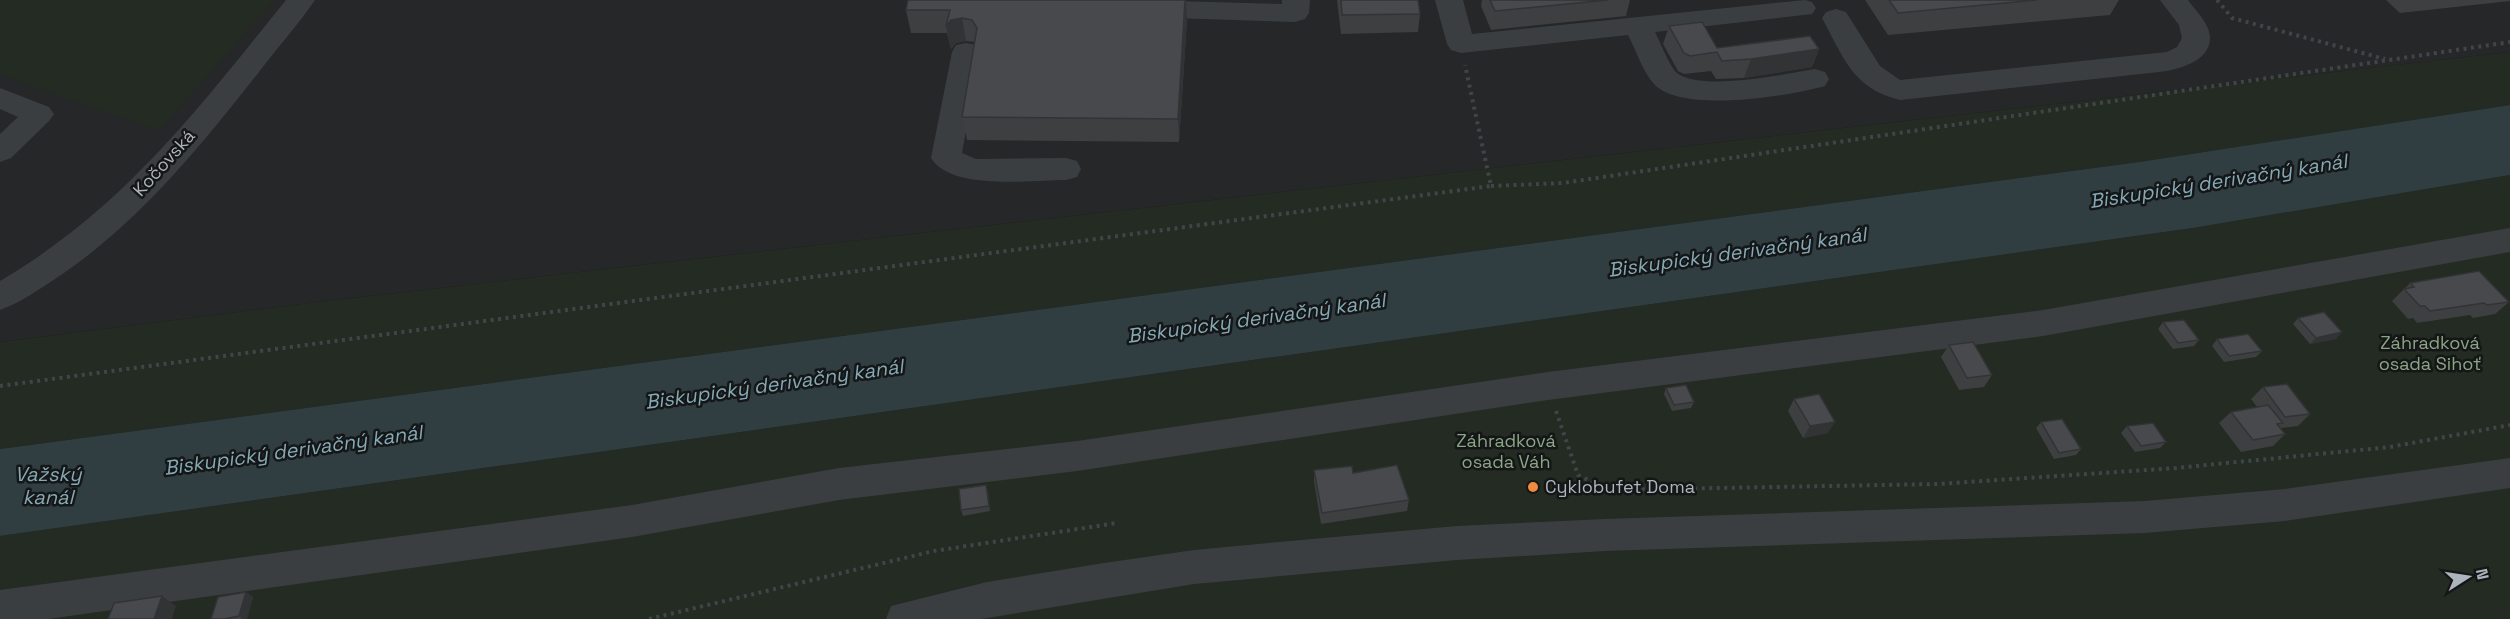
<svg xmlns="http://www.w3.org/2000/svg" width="2510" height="619" font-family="'Space Grotesk',sans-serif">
	<rect width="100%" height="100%" fill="#1a1b1c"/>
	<path fill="#262729" d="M0,0H2510V52L317,302L0,342Z"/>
	<path fill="#232b22" d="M0,0H275L159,130L0,75Z
		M2510,52V105L2139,162L0,449V342L317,302Z
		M2510,175V619H0V536L2193,228Z"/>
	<path fill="#303d41" d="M2510,105V175L2193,228L0,536V449L2139,162Z"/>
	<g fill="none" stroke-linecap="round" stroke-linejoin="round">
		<path stroke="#414548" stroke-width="4" stroke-dasharray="3 4.5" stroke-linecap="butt" d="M2217,0L2232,18L2385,59
			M1491,186L1563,183L2510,42
			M0,386L1491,186L1465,65
			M1556,411L1578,475L1608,490L1938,484L2176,468L2390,447L2510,425
			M649,619L934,551L1117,523"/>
		<path fill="#3b3e41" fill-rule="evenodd" d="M286,0H315C298,25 277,48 259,72C199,148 137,225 55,279C38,290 20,303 0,310V281C124,208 198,109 286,0Z
			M1139,0L1282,4V0H1310L1309,13L1305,19L1295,22L1142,17L1132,14L1128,8L1132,2Z
			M1435,0H1463L1472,34L1805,0L1812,2L1816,8L1812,14L1655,32C1660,42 1670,67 1677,73C1702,92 1785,74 1815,69L1825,72L1829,79L1825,86C1790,96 1681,114 1654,84C1643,72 1636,50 1628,35L1461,53L1451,50L1447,44Z
			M2160,0H2188C2196,11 2209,23 2210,37C2211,62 2177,70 2159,72L1900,100C1852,88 1844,58 1822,18L1826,12L1836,9L1846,12L1880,66L1900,80L2167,52L2177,47L2182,38L2179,25Z
			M966,43L976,45L980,52L962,153L976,159L1066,158L1077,161L1081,169L1077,177L1066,180C1032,180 951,191 931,158L952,52L956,45Z
			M0,88L49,107L54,114L49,121L11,158L0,162V134L18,117L0,109Z
			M2510,228V252L2043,336L1548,400L1077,471L839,500L632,537L48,619H0V590L632,505L839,468L1077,441L1548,372L2043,310Z
			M2510,458V488L2285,521L2145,533L1605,551L1457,560L1194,584L981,619H886L891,606L987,582L1104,563L1194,550L1279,542L1457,526L1605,519L2145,501L2285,489Z"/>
	</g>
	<path fill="#3d3f41" d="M1186,0L1187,20L1179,142L967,140L962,117L975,42L966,41L956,43L951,49L947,33H911L906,10Z
		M1337,0H1418L1420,14L1418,32L1341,34Z
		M1482,0H1630L1626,16L1491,30L1481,6Z
		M1865,0H2119L2110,15L1888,35Z
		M2386,0H2510V1L2400,13Z
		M1669,26L1717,48L1819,49L1812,67L1744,78L1716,79L1711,71L1684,74L1678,71L1663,44Z
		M2410,283L2509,302L2495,314L2473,318L2470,315L2417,323L2413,318L2408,319L2392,301Z
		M2298,318L2342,332L2336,339L2310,344L2293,324Z
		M2163,322L2199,340L2194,346L2173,349L2158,329Z
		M2217,339L2262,351L2256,357L2224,362L2212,346Z
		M1949,345L1992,375L1984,387L1959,390L1941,357Z
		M2263,387L2310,414L2298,426L2281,428L2285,434L2273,446L2241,452L2219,423L2231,412L2257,407L2251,399Z
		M1666,388L1694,402L1691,408L1672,411L1664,394Z
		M1794,399L1828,433L1803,438L1788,411Z
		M2041,422L2081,449L2076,455L2054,459L2036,428Z
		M2127,426L2166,442L2160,448L2135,452L2121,433Z
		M1314,470L1353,473L1409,500L1407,511L1321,524L1314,482Z
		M988,491L990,511L963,516L961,510Z
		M246,592L253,597L247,619H211Z"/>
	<path fill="#323335" d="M1186,0L1187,20L1179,142L1178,119Z
		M962,18L966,41L956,43L951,49L946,26L951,20Z
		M1819,49L1812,67L1744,78L1751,59Z
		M2342,332L2336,339L2310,344L2316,338Z
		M1835,422L1828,433L1803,438L1810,426Z
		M986,485L988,491L990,511L989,506Z
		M246,592L253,597L247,619H243L239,616Z
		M162,596L176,606L172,619H154Z"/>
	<path fill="#47494c" stroke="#323335" stroke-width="1.5" d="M908,0H1185L1178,119L962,117L977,28L972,20L962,18L951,20L946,26L950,10H906Z
		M1341,0H1418L1420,14L1342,15Z
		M1490,0H1608L1495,11Z
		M1889,0H2037L1898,13Z
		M1702,22L1717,48L1810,36L1819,49L1751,59L1722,61L1717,52L1690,56L1684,53L1669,26Z
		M2479,271L2509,302L2487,305L2484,303L2430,311L2425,306H2420L2404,289L2414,287L2410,283Z
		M2324,312L2342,332L2316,338L2298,318Z
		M2184,320L2199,340L2178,343L2163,322Z
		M2248,334L2262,351L2229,356L2217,339Z
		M1973,342L1992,375L1967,378L1949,345Z
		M2287,384L2310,414L2285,417L2263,387Z
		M1686,385L1694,402L1674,405L1666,388Z
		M1819,394L1835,422L1810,426L1794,399Z
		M2268,405L2283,423L2277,424L2285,434L2253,440L2231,412Z
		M2062,419L2081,449L2059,453L2041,422Z
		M2153,423L2166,442L2141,446L2127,426Z
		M1397,465L1409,500L1322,513L1314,470L1352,466L1353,473Z
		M986,485L989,506L961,510L959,489Z
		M246,592L239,616L224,619H211L218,597Z
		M162,596L154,619H108L114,603Z"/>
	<circle fill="#ee8b41" stroke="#151617" stroke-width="2" cx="1533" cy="487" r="6"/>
	<g text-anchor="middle" stroke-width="5" stroke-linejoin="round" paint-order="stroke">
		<g font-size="18" fill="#adb5bc" stroke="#151617">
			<text transform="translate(164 163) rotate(-48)" y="6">Kočovská</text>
		</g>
		<g font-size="18" fill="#8ba685" stroke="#151617">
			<text x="2430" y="349">Záhradková<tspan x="2430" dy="21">osada Sihoť</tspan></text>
			<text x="1506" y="447">Záhradková<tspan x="1506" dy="21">osada Váh</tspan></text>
		</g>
		<g font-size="18" fill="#adb5bc" stroke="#151617" text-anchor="start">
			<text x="1545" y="493">Cyklobufet Doma</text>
		</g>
		<g font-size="20" font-style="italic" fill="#86aab5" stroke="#151617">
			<text transform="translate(2218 181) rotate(-9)" y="7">Biskupický derivačný kanál</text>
			<text transform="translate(1737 252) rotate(-8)" y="7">Biskupický derivačný kanál</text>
			<text transform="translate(1256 318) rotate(-8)" y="7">Biskupický derivačný kanál</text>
			<text transform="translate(774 384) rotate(-8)" y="7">Biskupický derivačný kanál</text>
			<text transform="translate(293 450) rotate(-8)" y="7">Biskupický derivačný kanál</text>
			<text x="48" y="481">Važský<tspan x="48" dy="23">kanál</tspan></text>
		</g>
	</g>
	<g transform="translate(2468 577) rotate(78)" stroke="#151617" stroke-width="4.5" paint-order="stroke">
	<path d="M0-4.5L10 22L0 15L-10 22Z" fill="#adb5bc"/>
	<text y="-9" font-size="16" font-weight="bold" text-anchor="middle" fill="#adb5bc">N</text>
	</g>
</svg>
